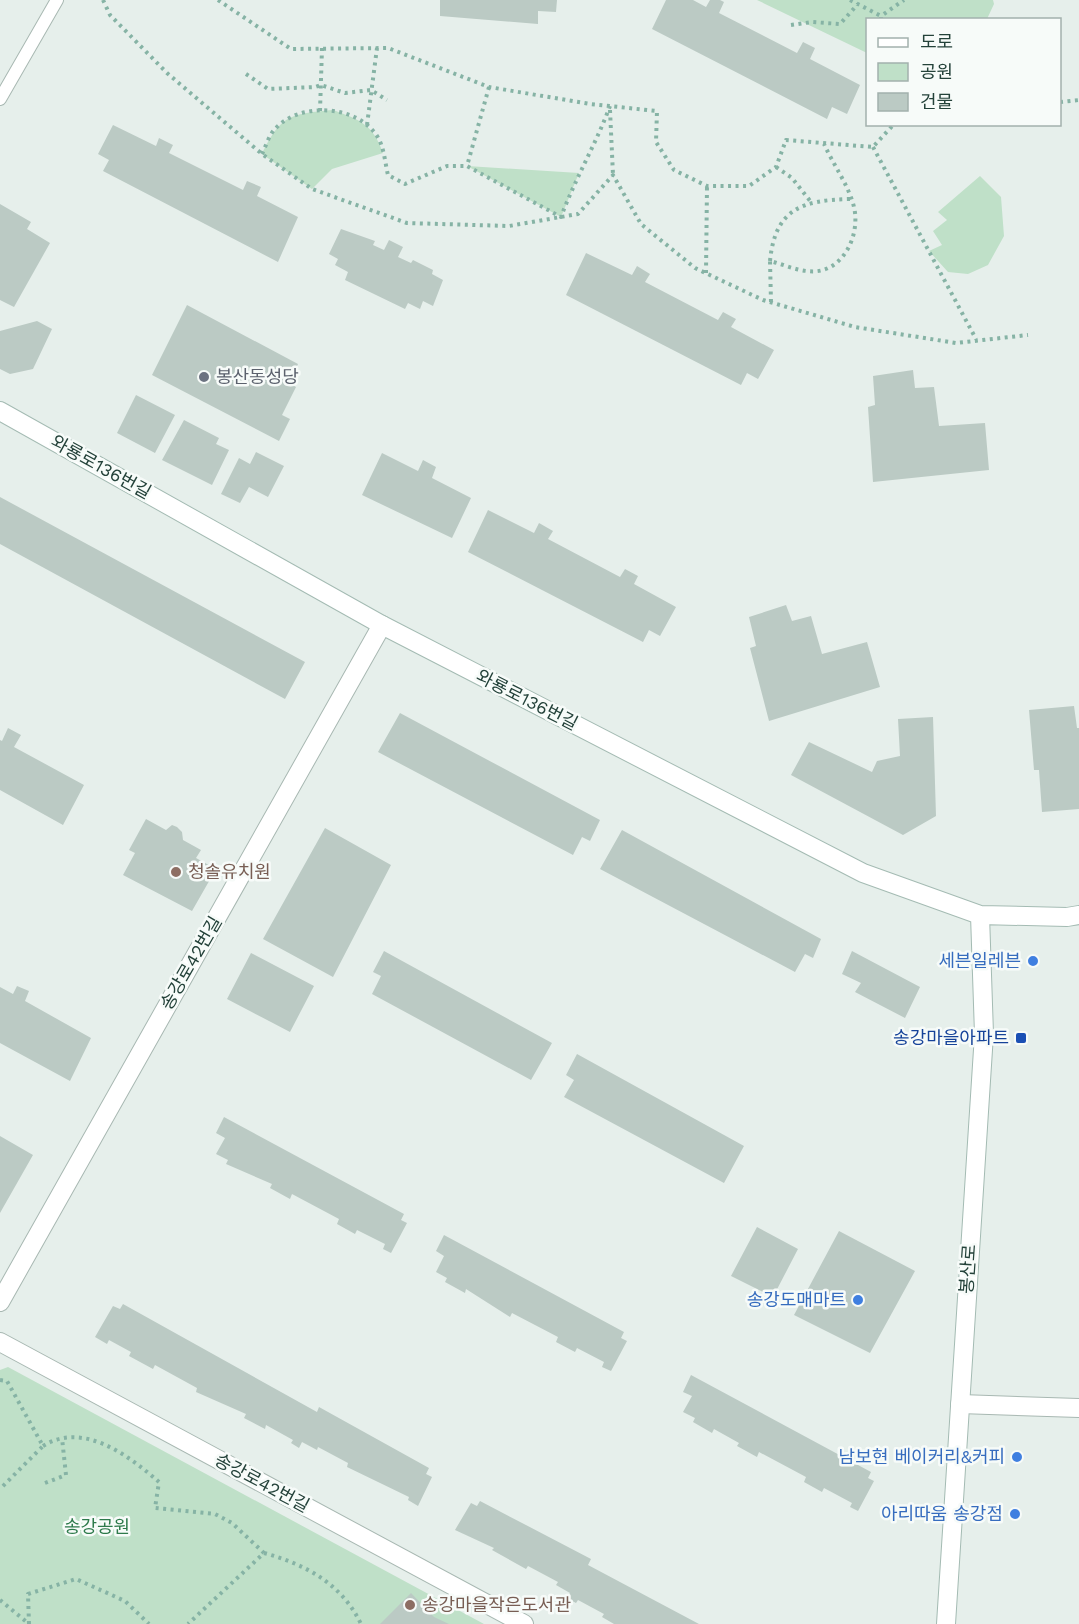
<svg xmlns="http://www.w3.org/2000/svg" width="1079" height="1624" font-family="'Work Sans','Noto Sans KR',sans-serif">
	<rect width="100%" height="100%" fill="#e6efeb"/>
	<path fill="#bfe0c8" d="M757,0H993L994,4L987,19L868,20L867,53Z
		M333,110C360,120 373,124 383,153L332,169L312,189L262,154C281,114 291,114 333,110Z
		M467,166L579,173L561,217Z
		M980,176L1001,197L1004,236L988,265L968,274L948,272L929,251L942,245L933,231L947,220L938,212Z
		M8,1367L484,1624H0V1370Z"/>
	<path fill="#bbcac4" d="M440,0H557L556,12L538,11V24L440,16Z
		M666,0H693L706,7L710,0H720L724,2L719,13L797,53L803,42L815,48L810,59L860,85L847,114L832,107L827,119L652,29Z
		M113,125L156,146L159,138L173,145L169,153L243,190L247,181L261,187L257,196L298,217L278,262L103,171L109,160L98,154Z
		M0,204L31,222L27,229L50,243L14,307L0,300Z
		M341,229L375,241L373,245L384,250L389,240L403,247L398,257L411,263L413,260L433,270L432,274L443,280L433,306L423,301L420,309L408,303L405,309L345,280L348,272L335,265L338,259L329,254Z
		M586,253L632,275L637,266L650,274L645,282L718,320L723,312L736,319L731,327L774,350L758,379L747,373L741,385L566,295Z
		M187,305L298,364L289,383L296,387L282,415L290,419L279,441L152,375Z
		M37,321L52,329L33,369L10,374L0,369V331Z
		M913,370L915,388L934,387L939,426L985,423L989,470L873,482L868,407L875,405L873,376Z
		M136,395L175,415L155,453L117,433Z
		M184,420L219,438L216,444L229,450L212,485L162,460Z
		M256,452L284,466L268,497L249,487L240,503L221,494L239,458L250,464Z
		M382,453L418,471L423,460L436,467L432,478L471,498L452,538L362,495Z
		M0,497L305,662L285,699L0,544Z
		M488,510L534,533L539,523L553,531L548,539L620,577L625,569L638,576L634,584L676,607L660,636L649,630L643,642L468,552Z
		M786,605L792,621L811,616L822,654L867,642L880,687L769,721L750,648L756,646L749,617Z
		M1074,706L1077,728H1079V809L1042,812L1039,770H1034L1029,710Z
		M400,713L600,820L590,841L582,837L573,855L378,752Z
		M933,717L936,816L903,835L791,775L809,742L872,772L877,761L900,756L898,719Z
		M8,728L21,735L14,747L84,785L63,825L0,790V740L2,741Z
		M146,819L166,830L172,825L177,827L182,832L183,840L201,850L196,858L216,869L192,911L123,875L135,853L129,850Z
		M325,828L391,865L333,977L263,939Z
		M622,830L821,939L813,958L805,954L795,972L600,869Z
		M384,951L552,1043L531,1080L372,994L381,976L373,972Z
		M852,951L920,987L905,1018L855,992L861,983L842,974Z
		M251,953L314,986L290,1032L227,999Z
		M17,986L29,991L25,1001L91,1038L70,1081L0,1043V987L13,994Z
		M577,1054L744,1146L724,1183L564,1097L574,1080L566,1075Z
		M224,1117L404,1214L401,1220L407,1223L391,1253L383,1249L385,1244L357,1230L355,1234L337,1224L339,1219L292,1194L290,1199L270,1188L272,1184L226,1164L228,1160L216,1154L225,1138L216,1133Z
		M0,1136L33,1155L0,1213Z
		M757,1227L798,1249L773,1297L731,1276Z
		M839,1231L915,1271L870,1353L794,1315Z
		M444,1235L624,1332L621,1338L627,1341L611,1371L602,1367L604,1362L577,1348L575,1352L556,1342L558,1337L512,1313L510,1317L466,1289L465,1293L445,1282L447,1278L436,1272L444,1256L436,1251Z
		M123,1304L317,1412L319,1407L429,1468L426,1474L432,1477L418,1506L408,1500L409,1497L347,1467L348,1463L318,1447L317,1450L302,1442L299,1448L291,1443L293,1440L266,1425L265,1429L244,1418L246,1414L196,1392L197,1388L155,1365L153,1369L129,1356L131,1352L109,1340L107,1344L95,1337L113,1306L120,1309Z
		M691,1375L871,1472L868,1478L874,1481L858,1511L850,1507L852,1503L824,1488L822,1492L804,1482L806,1477L759,1452L757,1457L737,1446L739,1443L714,1429L712,1433L693,1422L695,1418L683,1412L692,1396L683,1392Z
		M480,1501L591,1559L588,1565L699,1624H614L602,1617L604,1614L578,1600L576,1603L567,1598L570,1593L556,1585L558,1582L528,1566L526,1569L492,1550L494,1548L455,1530L471,1503L477,1506Z
		M411,1593L434,1617L449,1624H380Z"/>
	<g fill="none" stroke-linecap="round" stroke-linejoin="round">
		<defs>
			<path id="lane" d="M0,99L57,0"/>
			<path id="street" d="M0,1302L382,625
				M0,1342L524,1624
				M960,1404L1079,1408"/>
			<path id="secondary" d="M0,411L382,625L863,873L980,915L1067,917L1079,915
				M946,1624L984,1034L980,915"/>
		</defs>
		<use href="#lane" stroke="#a8b8b2" stroke-width="14"/>
		<use href="#street" stroke="#a8b8b2" stroke-width="20"/>
		<use href="#secondary" stroke="#a4bbb3" stroke-width="20"/>
		<path stroke="#86b3a5" stroke-width="4" stroke-dasharray="3 4.5" stroke-linecap="butt" d="M103,0L110,15L167,73L262,154L312,189L407,223L509,226L578,214L613,175L641,224L695,268L763,300L855,327L956,343L1028,335
			M218,0L291,49L388,48L489,87L590,104L657,111L656,142L674,170L707,186H749L776,167L786,140L873,147L894,124
			M850,0L881,16
			M881,20V16L904,0
			M791,25L812,22L840,24L858,4
			M246,74L268,89L315,87L321,85L345,93L371,90L387,100
			M489,87L467,166L561,217C575,179 596,144 610,106
			M1060,102L1079,100
			M610,110L613,175
			M320,111L322,48
			M367,125L377,48
			M873,147L976,339
			M262,154C266,146 269,135 275,129C299,102 356,104 377,136C384,146 385,163 388,175L405,184L447,166H467
			M776,167L792,178L811,202
			M770,261C775,209 802,200 850,199
			M706,273L707,186
			M771,302L770,261C782,264 795,270 807,271C841,276 861,237 854,207C849,186 833,164 824,144
			M0,1380L7,1381L43,1446L0,1489
			M43,1446C83,1421 128,1455 159,1482L155,1508L215,1514L232,1523L264,1553L188,1624
			M45,1483L66,1475L62,1438
			M264,1553C305,1564 342,1584 361,1624
			M0,1600L29,1624
			M29,1624L28,1594L76,1579L125,1601L149,1624"/>
		<use href="#lane" stroke="#fff" stroke-width="12"/>
		<use href="#street" stroke="#fff" stroke-width="18"/>
		<use href="#secondary" stroke="#fff" stroke-width="18"/>
	</g>
	<circle fill="#6b7280" stroke="#f7fbf9" stroke-width="2" cx="204" cy="377" r="6"/>
	<g fill="#8d6e63" stroke="#f7fbf9" stroke-width="2">
		<circle cx="176" cy="872" r="6"/>
		<circle cx="410" cy="1605" r="6"/>
	</g>
	<g fill="#3f7fe0" stroke="#f7fbf9" stroke-width="2">
		<circle cx="1033" cy="961" r="6"/>
		<circle cx="858" cy="1300" r="6"/>
		<circle cx="1017" cy="1457" r="6"/>
		<circle cx="1015" cy="1514" r="6"/>
	</g>
	<rect fill="#1a4fb4" stroke="#f7fbf9" stroke-width="2" x="1015" y="1032" width="12" height="12" rx="3"/>
	<g text-anchor="middle" stroke-width="5" stroke-linejoin="round" paint-order="stroke">
		<g font-size="18" fill="#5b616d" stroke="#f7fbf9" text-anchor="start">
			<text x="216" y="383">봉산동성당</text>
		</g>
		<g font-size="18" fill="#24423a" stroke="#f7fbf9">
			<text transform="translate(101 467) rotate(29)" y="6">와룡로136번길</text>
			<text transform="translate(527 700) rotate(27)" y="6">와룡로136번길</text>
			<text transform="translate(191 963) rotate(-60)" y="6">송강로42번길</text>
			<text transform="translate(968 1269) rotate(-86)" y="6">봉산로</text>
			<text transform="translate(262 1483) rotate(28)" y="6">송강로42번길</text>
		</g>
		<g font-size="18" fill="#785e54" stroke="#f7fbf9" text-anchor="start">
			<text x="188" y="878">청솔유치원</text>
			<text x="422" y="1611">송강마을작은도서관</text>
		</g>
		<g font-size="18" fill="#366cbe" stroke="#f7fbf9" text-anchor="end">
			<text x="1021" y="967">세븐일레븐</text>
			<text x="846" y="1306">송강도매마트</text>
			<text x="1005" y="1463">남보현 베이커리&amp;커피</text>
			<text x="1003" y="1520">아리따움 송강점</text>
		</g>
		<g font-size="18" fill="#164399" stroke="#f7fbf9" text-anchor="end">
			<text x="1009" y="1044">송강마을아파트</text>
		</g>
		<g font-size="18" fill="#2d7a4b" stroke="#f7fbf9">
			<text x="97" y="1533">송강공원</text>
		</g>
	</g>
	<rect x="866" y="18" width="195" height="108" fill="#f7fbf9" stroke="#a3b1ad" stroke-width="1.5"/>
	<rect x="878" y="38" width="30" height="9" fill="#ffffff" stroke="#a3b1ad" stroke-width="1.5"/>
	<text x="920" y="48" font-size="18" fill="#24423a">도로</text>
	<rect x="878" y="63" width="30" height="18" fill="#bfe0c8" stroke="#a3b1ad" stroke-width="1.5"/>
	<text x="920" y="78" font-size="18" fill="#24423a">공원</text>
	<rect x="878" y="93" width="30" height="18" fill="#bbcac4" stroke="#a3b1ad" stroke-width="1.5"/>
	<text x="920" y="108" font-size="18" fill="#24423a">건물</text>
</svg>
